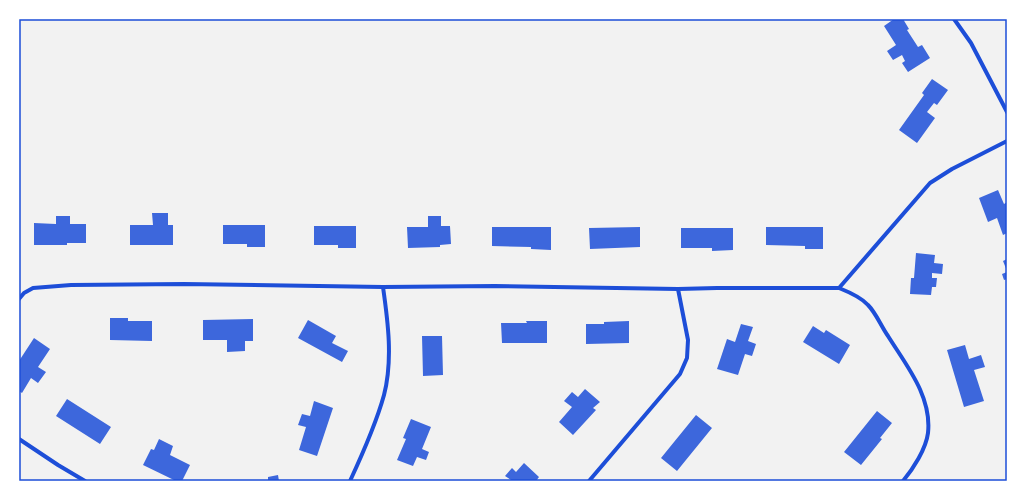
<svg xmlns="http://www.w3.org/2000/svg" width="1026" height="500" font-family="Cabin,sans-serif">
	<rect width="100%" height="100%" fill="#f2f2f2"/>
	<path fill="#3d67dc" d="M894,19H903L909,29L907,30L918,47L922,45L930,58L908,72L902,63L905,61L902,55L893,60L887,51L896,45L884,26Z
		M932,79L948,90L937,105L934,103L927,112L935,118L917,143L899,130L924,95L922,93Z
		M998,190L1004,204L1007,202V233L1003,235L997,218L988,222L979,198Z
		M152,213H168V225H173V245H130V225H153Z
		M56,216H70V224H86V243H67V245H34V223L56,224Z
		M428,216H441V226H450L451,244L440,245V247L408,248L407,227H428Z
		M223,225H265V247H247V244H223Z
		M314,226H356V248H338V245H314Z
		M492,227H551V250L531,249V247L492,246Z
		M640,227V247L590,249L589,228Z
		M766,227H823V249H805V246L766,245Z
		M681,228H733V250L712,251V248H681Z
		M916,253L935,255L934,263L943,264L942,274L932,273V278H937L936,287H932L931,295L910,294L911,278H914Z
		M1007,259V271L1003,261Z
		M1007,272V279L1004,280L1002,274Z
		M110,318H128V321H152V341L110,340Z
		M253,319V341H245V351L227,352V340H203V320Z
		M308,320L336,336L332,343L348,351L342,362L298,338Z
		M526,321H547V343H502L501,323H527Z
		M629,321V343L586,344V324H604V322Z
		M741,324L753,327L748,341L756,344L752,356L745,354L738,375L717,369L727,339L735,342Z
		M813,326L824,333L826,330L850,345L839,364L803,342Z
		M422,336H442L443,375L423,376Z
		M34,338L50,349L38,367L46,372L38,383L31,378L22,393L19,391V361Z
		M965,345L969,359L981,355L985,367L974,370L984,401L964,407L947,350Z
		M585,389L600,402L593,408L596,410L573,435L559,422L572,407L564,401L572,392L578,397Z
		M67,399L111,427L100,444L56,416Z
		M314,401L333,408L317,456L299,450L306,427L298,425L302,414L310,416Z
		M877,411L892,423L880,438L882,439L861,465L844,452Z
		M696,415L712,428L677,471L661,458Z
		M411,419L431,427L422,449L429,452L426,460L417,457L413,466L397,460L406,439L403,438Z
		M159,439L173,446L170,455L190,465L182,481H176L143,465L151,449L154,450Z
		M524,463L539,477L536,481H510L511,480L505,476L512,468L516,472Z
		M278,475L279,481H268V477Z"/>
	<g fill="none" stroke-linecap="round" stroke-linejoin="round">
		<path stroke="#1d4ed8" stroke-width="4" d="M954,19L971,43L1007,112
			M839,288L930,183L952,169L1007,141
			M19,299L24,293L33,288L71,285L184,284L383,287L495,286L678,289L717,288H839C849,292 861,297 868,305C876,313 881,326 888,336C906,365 932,396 928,433C926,449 913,469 903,481
			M19,439L58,465L85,481
			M350,481C363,453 376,424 384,395C393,360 388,322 383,287
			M589,481L680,374L687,358L688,340L678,289"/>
	</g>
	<rect width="1026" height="500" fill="none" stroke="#ffffff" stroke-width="40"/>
	<rect x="20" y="20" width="986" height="460" fill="none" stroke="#1d4ed8" stroke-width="1.5"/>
</svg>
